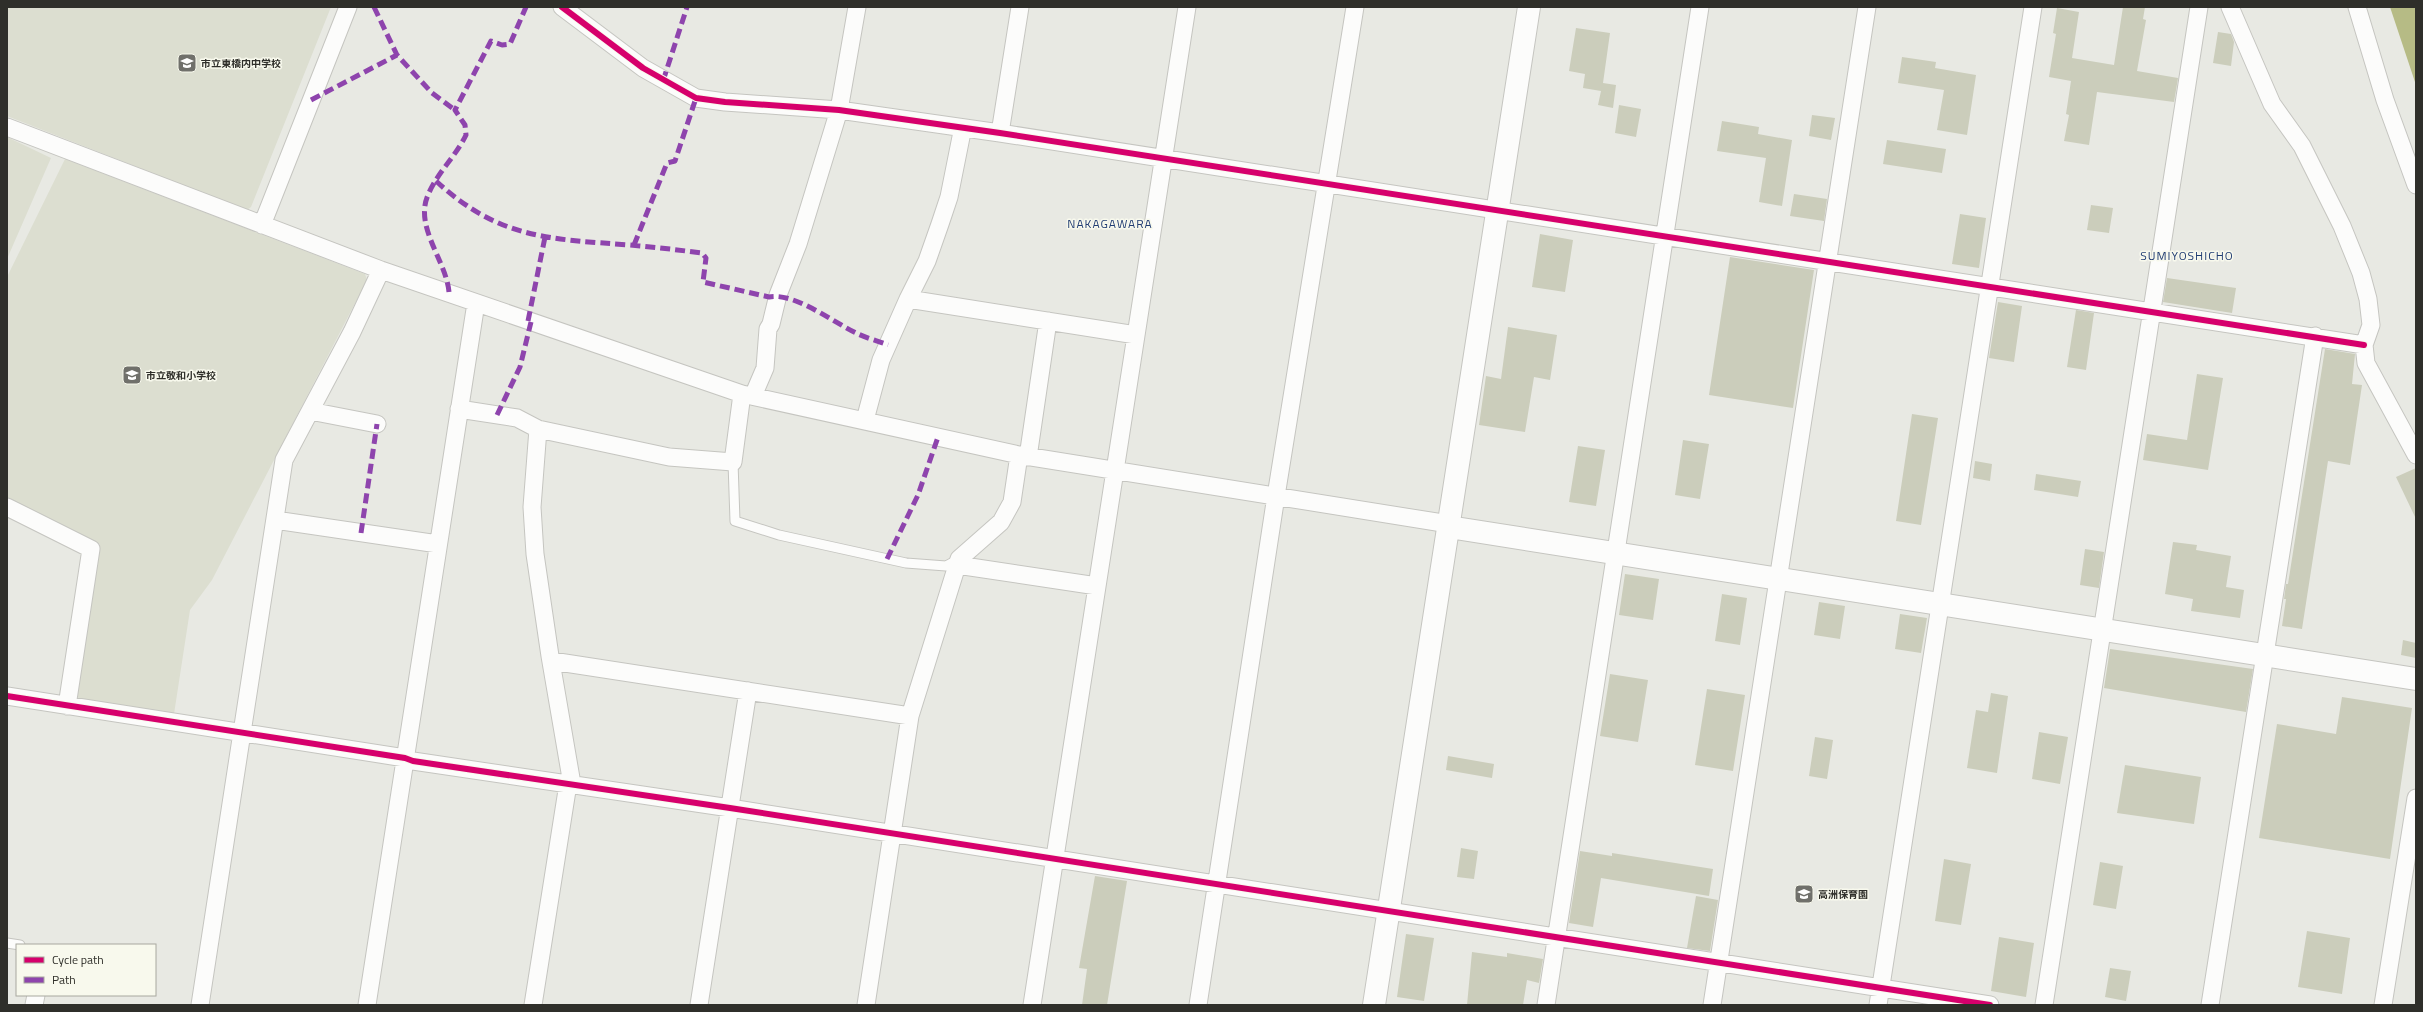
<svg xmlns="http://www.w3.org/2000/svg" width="2423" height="1012" font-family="'Titillium Web','Noto Sans JP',sans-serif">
	<rect width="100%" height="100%" fill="#e8e9e3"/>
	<path fill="#dcded0" d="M7,7H331L251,207L247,210L7,116Z
		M7,137L51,158L7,259Z
		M65,159L365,274L367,280L212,580L190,610L174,714L80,700L77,696L100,544L7,498V277Z"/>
	<path fill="#b6bb85" d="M2390,7H2416V85Z"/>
	<path fill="#cbcdbb" d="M2123,7H2145L2143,19L2146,20L2137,71L2178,78L2174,102L2097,92L2089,145L2064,141L2069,115L2066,114L2071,81L2049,77L2056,34L2053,33L2057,8L2079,12L2072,58L2114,65Z
		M1576,28L1610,33L1603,83L1616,85L1613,108L1598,105L1601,91L1583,88L1585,74L1569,71Z
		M2218,32L2231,34L2234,42L2231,66L2213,63Z
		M1902,57L1936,62L1935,68L1976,75L1967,135L1937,130L1944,90L1898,83Z
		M1619,105L1641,109L1636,137L1615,133Z
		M1812,115L1835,118L1831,140L1809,136Z
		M1722,121L1759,127L1758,134L1792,140L1782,206L1759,202L1766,158L1717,151Z
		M1887,140L1946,149L1942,173L1883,164Z
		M1794,194L1827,199L1824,221L1790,216Z
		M2091,205L2113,208L2109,233L2087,230Z
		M1960,214L1986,218L1979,268L1952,264Z
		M1540,234L1573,240L1565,292L1532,287Z
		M1730,257L1814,270L1793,408L1709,395Z
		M2167,278L2236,288L2232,313L2163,302Z
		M1998,302L2022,306L2014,362L1989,358Z
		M2076,310L2094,313L2086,370L2067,367Z
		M1508,327L1557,335L1550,380L1534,377L1525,432L1479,425L1486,376L1501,379Z
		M2325,349L2355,354L2352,384L2362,385L2350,465L2328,461L2302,629L2282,626L2286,599H2284L2286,584H2288Z
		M2197,374L2223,378L2208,470L2143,460L2147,434L2187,440Z
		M1912,414L1938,418L1921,525L1896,521Z
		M1683,440L1709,444L1700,499L1675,495Z
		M1578,446L1605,450L1596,506L1569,502Z
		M1975,461L1992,464L1990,481L1973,478Z
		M2416,468V519L2396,477Z
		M2036,474L2081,481L2078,497L2034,490Z
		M2173,542L2197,545L2196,550L2231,556L2226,587L2244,590L2240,618L2191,611L2193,599L2165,594Z
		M2085,549L2104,552L2099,588L2080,585Z
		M1625,574L1659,579L1653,620L1619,615Z
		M1722,594L1747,598L1740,645L1715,641Z
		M1819,602L1845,606L1840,639L1814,635Z
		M1900,614L1927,618L1921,653L1895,649Z
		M2403,640L2416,643V658L2401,655Z
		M2110,649L2253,669L2246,712L2104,688Z
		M1610,674L1648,680L1638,742L1600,736Z
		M1707,689L1745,695L1733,771L1695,765Z
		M1991,693L2008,696L1997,773L1967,768L1976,710L1988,712Z
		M2342,697L2412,708L2390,859L2259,838L2277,724L2336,734Z
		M2039,732L2068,737L2060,784L2032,779Z
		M1815,737L1833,740L1827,779L1809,776Z
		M1448,756L1494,764L1492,778L1446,770Z
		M2125,765L2201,777L2194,824L2117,813Z
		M1461,848L1478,851L1474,879L1457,877Z
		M1580,851L1612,856V853L1713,869L1709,896L1601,878L1593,927L1569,923Z
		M1944,859L1971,864L1961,925L1935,921Z
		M2100,862L2123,866L2116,909L2093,905Z
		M1095,876L1127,881L1107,1005H1082L1087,969L1079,968Z
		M1696,896L1718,900L1710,951L1687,948Z
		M2307,931L2350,938L2342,994L2298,987Z
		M1406,934L1434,938L1424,1001L1397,997Z
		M1999,937L2034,943L2026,997L1991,991Z
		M1472,952L1507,957V953L1543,959L1539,983L1527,980L1523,1005H1467Z
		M2110,968L2131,971L2126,1001L2105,997Z"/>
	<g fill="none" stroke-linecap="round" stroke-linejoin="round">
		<defs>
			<path id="service" d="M733,462L735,521L779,535L906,563L946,566L959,559
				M7,943L20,945"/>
			<path id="minor" d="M562,7L643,68L696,98L725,102L839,110L1000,133L2364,345
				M2230,7L2272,104L2302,146L2342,226L2361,273L2368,299L2371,325L2364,345L2366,363L2416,455
				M2357,7L2385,100L2416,185
				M7,127L381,270L742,394L1019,455L1449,524
				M1000,133L1020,7
				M262,225L348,7
				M908,299L1136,335
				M753,396L765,368L768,329L771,324L778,295L798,244L839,110L857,7
				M459,409L517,418L538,429L669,457L733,462L742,394
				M310,411L377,424
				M865,420L881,360L908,299L927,261L940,224L949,197L962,132L966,128
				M538,429L532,507L535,554L550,656L572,784
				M1028,457L1048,321
				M7,507L91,549L67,706
				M275,520L438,544
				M957,565L1097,586
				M552,661L910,716
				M7,696L405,758L413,761L730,808L1990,1005
				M34,1005L36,995
				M200,1005L284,460L352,332L381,270
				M367,1005L476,303
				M533,1005L568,784
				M699,1005L748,691
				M866,1005L910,716L959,559L1001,522L1012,502L1019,455
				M1032,1005L1187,7
				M1198,1005L1276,496L1355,7
				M1546,1005L1700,7
				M1712,1005L1867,7
				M1878,1005L2033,7
				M2044,1005L2199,7
				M2210,1005L2315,336
				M2383,1005L2416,798"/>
			<path id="tertiary" d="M1449,527L2416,679
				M1374,1005L1529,7"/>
		</defs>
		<use href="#service" stroke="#c5c5c0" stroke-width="11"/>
		<use href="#minor" stroke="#c5c5c0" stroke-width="19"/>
		<use href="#tertiary" stroke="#c5c5c0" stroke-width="24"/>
		<use href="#service" stroke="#fcfcfb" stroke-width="9"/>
		<use href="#minor" stroke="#fcfcfb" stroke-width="17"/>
		<use href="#tertiary" stroke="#fcfcfb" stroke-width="22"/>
		<path stroke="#8e44ad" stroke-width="5" stroke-dasharray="10 5" stroke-linecap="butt" d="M374,7L397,55L432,93L455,110
			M663,81L687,7
			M311,100L397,55
			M436,181C499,239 549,239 630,245C654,247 678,250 702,253L706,258L703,282L769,297C794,292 833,322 856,333C866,338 878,341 888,345
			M634,245L667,163L675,161L696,98
			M449,292C446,260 414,227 428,195C437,173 456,156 466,135L465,125L455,110L491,41L502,45L510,44L526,7
			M528,321L545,237
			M497,415L520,367L531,322
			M361,533L377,424
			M887,559L918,495L938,437"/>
		<defs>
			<path id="cycleway" d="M562,7L643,68L696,98L725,102L839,110L1000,133L2364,345
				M7,696L405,758L413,761L730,808L1990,1005"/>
		</defs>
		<use href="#cycleway" stroke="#f8f9ed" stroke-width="8"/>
		<use href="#cycleway" stroke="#d6006c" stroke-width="6"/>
	</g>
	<defs>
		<symbol id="school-square" viewBox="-11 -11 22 22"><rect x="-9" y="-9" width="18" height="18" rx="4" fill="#70706b" stroke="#f8f9ed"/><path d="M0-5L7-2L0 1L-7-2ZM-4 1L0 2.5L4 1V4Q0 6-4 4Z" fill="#fff"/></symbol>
	</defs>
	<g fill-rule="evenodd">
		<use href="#school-square" x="176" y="52" width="22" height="22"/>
		<use href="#school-square" x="121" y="364" width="22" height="22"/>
		<use href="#school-square" x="1793" y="883" width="22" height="22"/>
	</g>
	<g text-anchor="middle" stroke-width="3" stroke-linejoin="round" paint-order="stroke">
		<g font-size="10" font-weight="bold" fill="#2f2f2a" stroke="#f8f9ed" text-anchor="start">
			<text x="201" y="67">市立東橋内中学校</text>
			<text x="146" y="379">市立敬和小学校</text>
			<text x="1818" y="898">高洲保育園</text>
		</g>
		<g font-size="12" letter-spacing="1" fill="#203c72" stroke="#f8f9ed">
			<text x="1110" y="228">NAKAGAWARA</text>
			<text x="2187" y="260">SUMIYOSHICHO</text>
		</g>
	</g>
	<rect width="2423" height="1012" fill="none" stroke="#2f2f2a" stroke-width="16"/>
	<rect x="16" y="944" width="140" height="52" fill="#f8f9ed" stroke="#a8a89f"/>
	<rect x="24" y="957" width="20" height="6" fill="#d6006c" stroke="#a8a89f"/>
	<text x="52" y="964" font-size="12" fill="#2f2f2a">Cycle path</text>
	<rect x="24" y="977" width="20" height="6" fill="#8e44ad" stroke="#a8a89f"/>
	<text x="52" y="984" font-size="12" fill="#2f2f2a">Path</text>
</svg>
